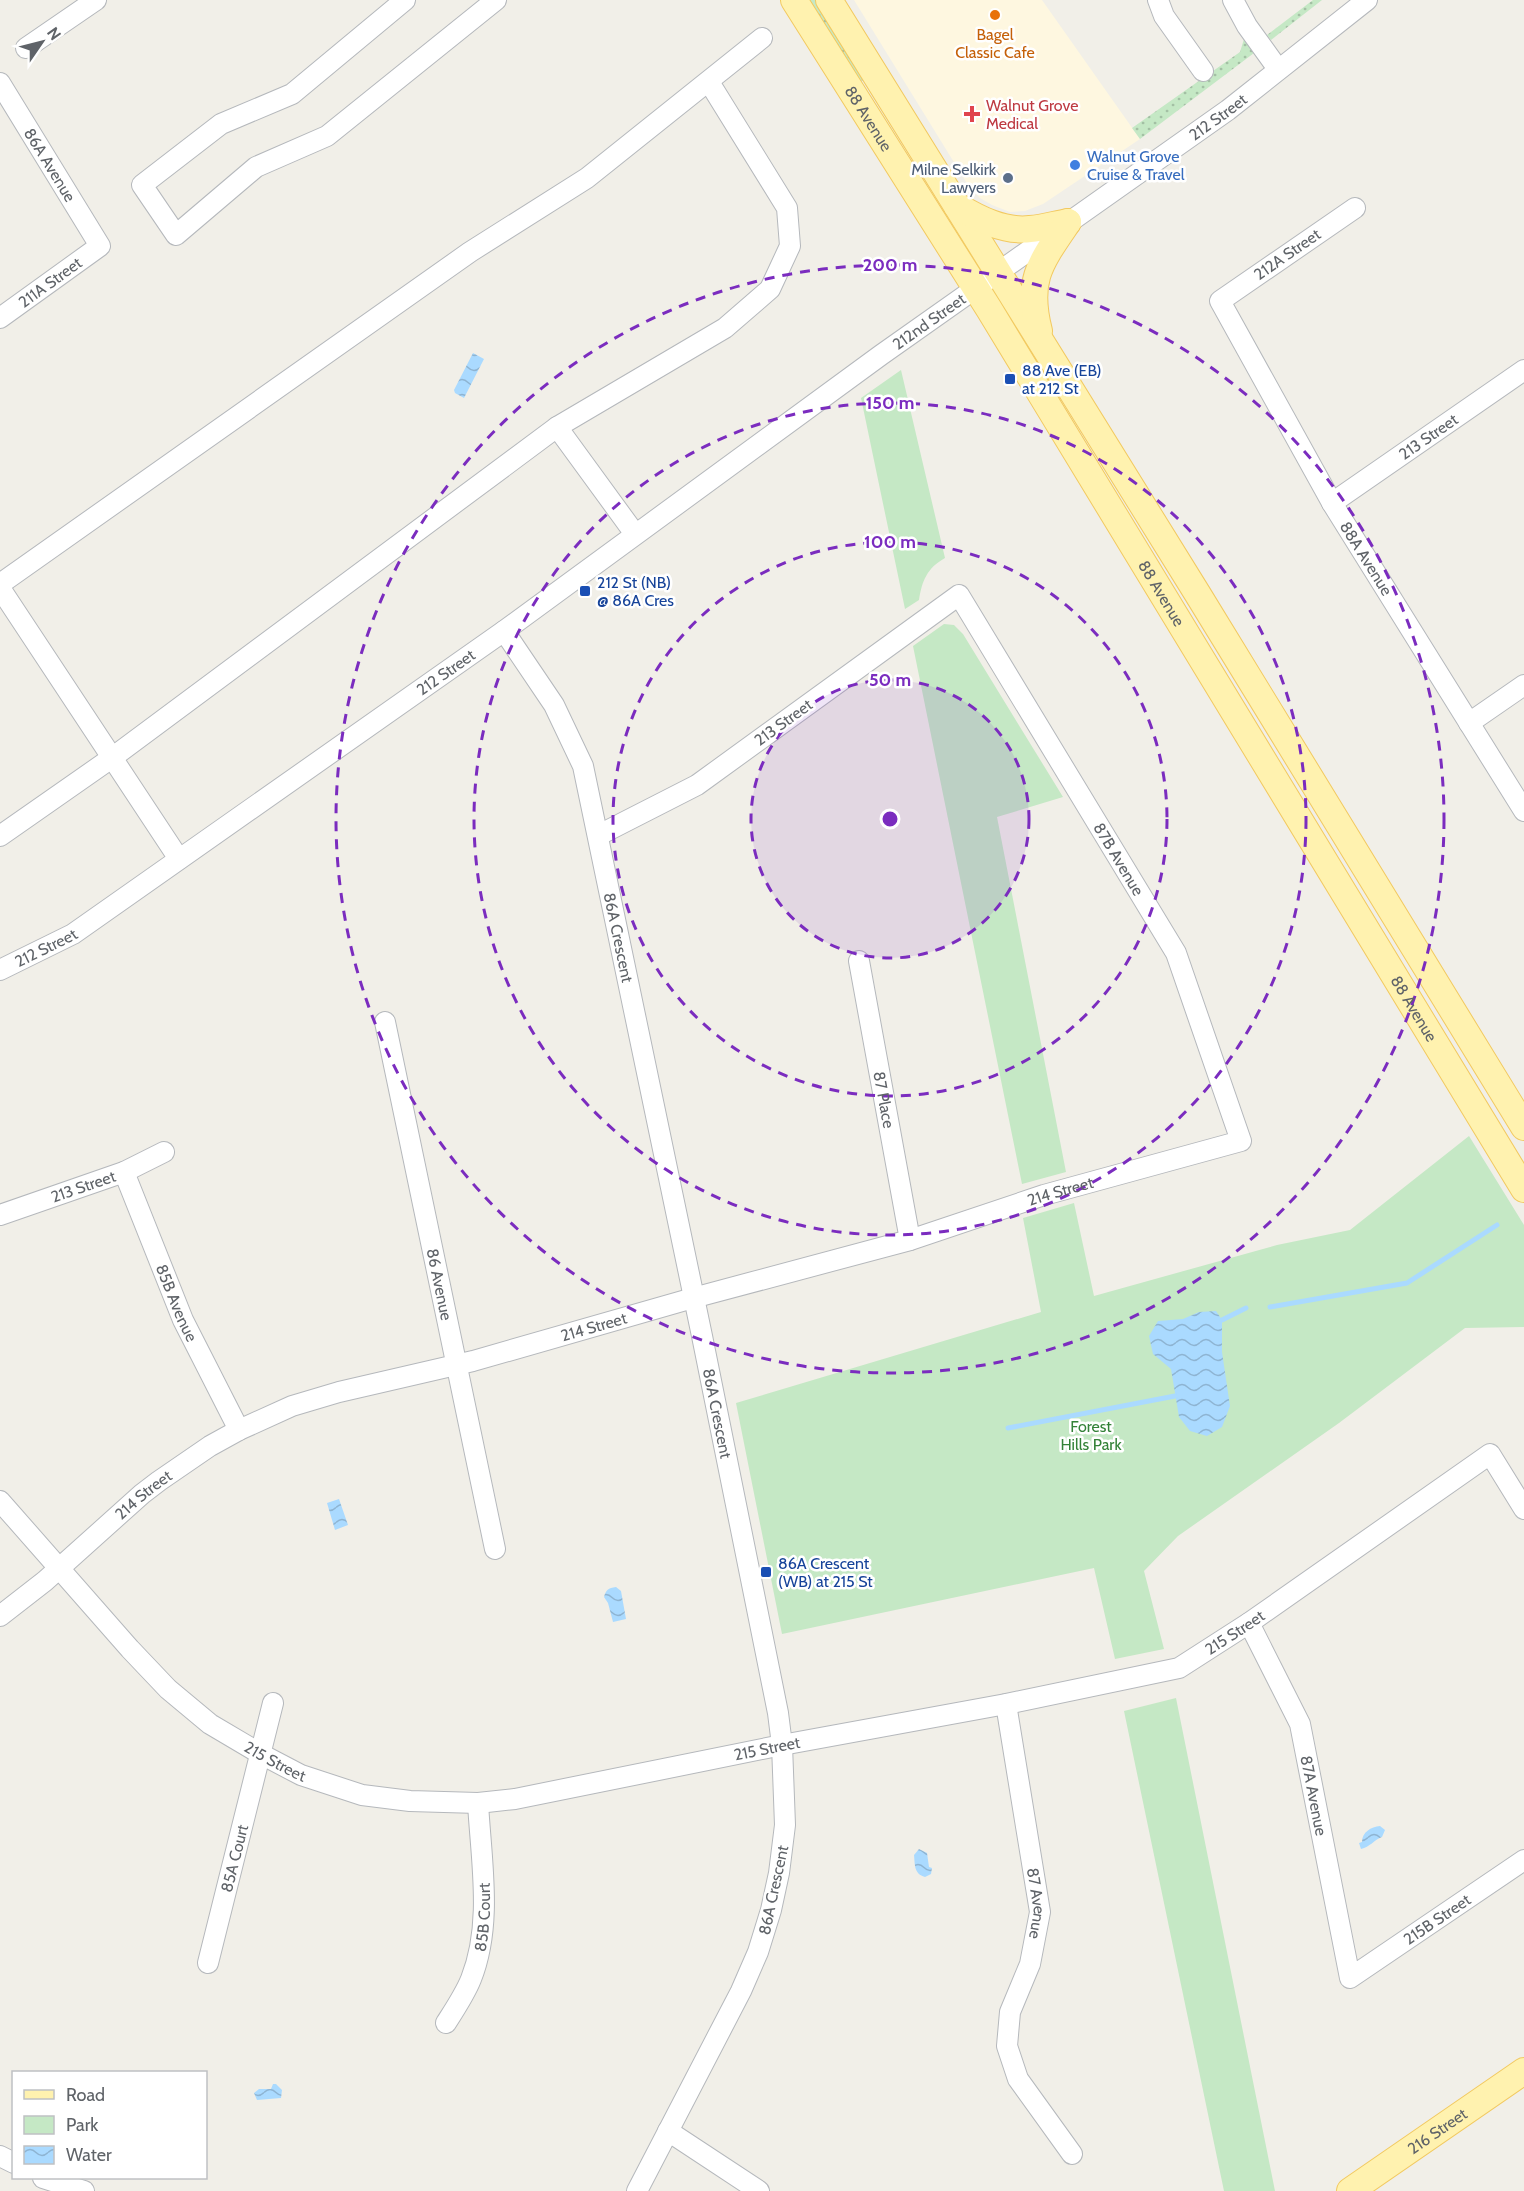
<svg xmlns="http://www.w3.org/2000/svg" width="1524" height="2191" font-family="Cabin,sans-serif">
	<defs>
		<pattern id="grass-dots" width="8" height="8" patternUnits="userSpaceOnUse" patternTransform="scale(1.5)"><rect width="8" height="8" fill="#c5e8c5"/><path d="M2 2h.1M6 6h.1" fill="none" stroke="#a3c0a4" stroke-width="1.8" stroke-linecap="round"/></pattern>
		<pattern id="water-waves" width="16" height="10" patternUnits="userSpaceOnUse" patternTransform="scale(1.5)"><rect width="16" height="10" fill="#aadaff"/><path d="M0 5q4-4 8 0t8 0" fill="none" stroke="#8eb4d2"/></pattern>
	</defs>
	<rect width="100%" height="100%" fill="#f1efe8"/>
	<path fill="#fef7e0" d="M854,0H1042L1140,139L1043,204L1025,211L1010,212L992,205L980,198L968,185Z"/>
	<path fill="url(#grass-dots)" d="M807,0H817L866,79L862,81L847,63Z
		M1313,0H1322L1271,40L1267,35Z
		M1244,39L1254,53L1140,139L1132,128L1240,52Z"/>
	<path fill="#c5e8c5" d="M901,370L945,558C927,568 922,581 919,600L905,609L861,398Z
		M944,624L954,625L963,634L1063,797L997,817L1066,1172L1022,1184L913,646Z
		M1469,1136L1524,1225V1327L1465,1328L1339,1423L1178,1536L1144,1571L1164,1649L1115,1659L1094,1568L782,1634L736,1403L1041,1312L1023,1218L1074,1203L1094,1296L1277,1245L1350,1230Z
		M1176,1698L1275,2191H1224L1124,1711Z"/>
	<path fill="url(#water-waves)" d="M473,353L484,359L464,398L455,393L454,390Z
		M1216,1311L1222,1320V1352L1230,1406L1222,1427L1207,1436L1190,1431L1179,1417L1171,1369L1153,1354L1149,1336L1158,1321L1183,1319L1199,1312Z
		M339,1499L348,1525L335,1530L327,1503Z
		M616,1587L621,1591L626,1619L613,1622L608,1603L604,1597C606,1590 608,1588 616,1587Z
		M1380,1826L1385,1830L1382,1837C1374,1840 1370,1847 1361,1849L1359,1843L1362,1842C1362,1832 1371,1827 1380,1826Z
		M919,1849L927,1853L929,1867L932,1868L931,1874L925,1877C914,1874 915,1865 914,1855Z
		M273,2084H276L282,2090L281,2098L257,2100L254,2093L259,2089H271Z"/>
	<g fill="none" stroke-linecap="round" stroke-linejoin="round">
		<path stroke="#aadaff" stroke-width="5" d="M1270,1307L1407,1283L1497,1225
			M1222,1320L1246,1308
			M1008,1428L1175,1396"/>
		<defs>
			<g id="minor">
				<path d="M405,0L292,94L221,124L142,185L176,235L256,167L327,136L496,0"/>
				<path d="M1158,0L1164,16L1203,71"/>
				<path d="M1233,0L1247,26L1278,69"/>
				<path d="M26,48L96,0"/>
				<path id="s1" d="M0,83L100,246L0,318"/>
				<path id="s2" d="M1355,208L1220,301L1332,503L1524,811"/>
				<path d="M557,427L635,534"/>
				<path id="s3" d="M1332,503L1524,370"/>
				<path d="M0,584L470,252L587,178L762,38"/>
				<path d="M0,588L179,859"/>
				<path id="s4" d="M504,631L554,705L583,766L702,1336L778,1713L782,1745L785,1825L779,1873L771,1910L758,1952L741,1991L637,2191"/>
				<path d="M1469,723L1524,685"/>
				<path d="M0,836L113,757L557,427L725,328L770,289L790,246L787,208L709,82"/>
				<path id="s5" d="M859,961L910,1240"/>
				<path id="s6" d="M0,970L73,934L504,631L881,355L1228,110L1367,0"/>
				<path id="s7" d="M385,1022L495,1549"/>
				<path id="s8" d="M124,1172L183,1320L239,1430"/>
				<path id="s9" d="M0,1215L124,1172L164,1152"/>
				<path id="s10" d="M0,1501L130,1649L168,1689L210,1724L259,1753L301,1775L362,1795L410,1801L478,1803L515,1799L782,1745L1006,1704L1179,1668L1249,1623L1490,1454L1524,1509"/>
				<path id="s11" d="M0,1616L45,1581L142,1494L159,1481L210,1446L239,1430L292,1406L339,1392L473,1361L693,1298L910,1240L1044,1195L1241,1141L1176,953L959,595L697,785L599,835"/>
				<path id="s12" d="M1249,1623L1300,1724L1350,1978L1524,1860"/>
				<path id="s13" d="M1006,1704L1040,1912L1030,1964L1010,2012L1007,2046L1018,2079L1072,2154"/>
				<path id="s14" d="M208,1963L273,1703"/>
				<path id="s15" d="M446,2023C455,2009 465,1994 471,1979C493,1924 481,1860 478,1803"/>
				<path d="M668,2131L759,2191"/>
				<path d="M0,2156L14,2163"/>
				<path d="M43,2178L84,2191"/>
			</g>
			<g id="major">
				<path id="s16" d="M794,0L989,309L1524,1189"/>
				<path d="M829,0L1197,593L1524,1127"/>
				<path d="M957,206C979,219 1004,232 1030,229C1043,228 1056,224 1068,222"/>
				<path d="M1039,331C1026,280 1040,263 1068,222"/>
				<path id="s17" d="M1350,2191L1524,2071"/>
			</g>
		</defs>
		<use href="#minor" stroke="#b5b8bc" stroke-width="22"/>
		<use href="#major" stroke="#f2c960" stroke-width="28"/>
		<use href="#minor" stroke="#fff" stroke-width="20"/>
		<use href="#major" stroke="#fff2af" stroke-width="26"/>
	</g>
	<circle cx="890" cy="819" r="139" fill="#7b2cbf" fill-opacity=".12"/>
	<g fill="none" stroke="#7b2cbf" stroke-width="3" stroke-dasharray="10 8">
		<circle cx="890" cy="819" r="139"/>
		<circle cx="890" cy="819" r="277"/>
		<circle cx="890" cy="819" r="416"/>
		<circle cx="890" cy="819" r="554"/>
	</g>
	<circle fill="#e8710a" stroke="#fff" stroke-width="2" cx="995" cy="15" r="6"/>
	<path fill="#e0444e" stroke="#fff" stroke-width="2" d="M969 105h6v6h6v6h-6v6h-6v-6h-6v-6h6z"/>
	<circle fill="#3f7fe0" stroke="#fff" stroke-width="2" cx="1075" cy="165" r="6"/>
	<circle fill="#5c6f8a" stroke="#fff" stroke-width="2" cx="1008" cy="178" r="6"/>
	<g fill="#1a4fb4" stroke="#fff" stroke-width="2">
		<rect x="1004" y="373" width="12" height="12" rx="3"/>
		<rect x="579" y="585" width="12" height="12" rx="3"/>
		<rect x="760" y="1566" width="12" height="12" rx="3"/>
	</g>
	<g text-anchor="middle" stroke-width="5" stroke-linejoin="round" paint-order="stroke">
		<g font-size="16" fill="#c56008" stroke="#fff">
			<text x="995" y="40">Bagel<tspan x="995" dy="18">Classic Cafe</tspan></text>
		</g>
		<g font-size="16" fill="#be3a42" stroke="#fff" text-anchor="start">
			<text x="986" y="111">Walnut Grove<tspan x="986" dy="18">Medical</tspan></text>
		</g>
		<g font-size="16" fill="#5f6368" stroke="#fff">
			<text dy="6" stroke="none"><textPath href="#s6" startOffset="1488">212 Street</textPath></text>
			<text dy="6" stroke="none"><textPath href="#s16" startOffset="140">88 Avenue</textPath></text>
			<text dy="6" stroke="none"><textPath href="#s1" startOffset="96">86A Avenue</textPath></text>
			<text transform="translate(1287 254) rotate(-35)" y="6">212A Street</text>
			<text transform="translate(50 282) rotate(-36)" y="6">211A Street</text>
			<text dy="6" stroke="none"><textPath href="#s6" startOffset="1134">212nd Street</textPath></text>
			<text dy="6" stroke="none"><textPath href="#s3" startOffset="117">213 Street</textPath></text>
			<text dy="6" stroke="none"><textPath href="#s2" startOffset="460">88A Avenue</textPath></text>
			<text dy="6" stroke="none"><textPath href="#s16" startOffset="698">88 Avenue</textPath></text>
			<text dy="6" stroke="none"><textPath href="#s6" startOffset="537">212 Street</textPath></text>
			<text transform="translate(783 722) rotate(-36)" y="6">213 Street</text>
			<text transform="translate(1119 859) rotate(59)" y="6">87B Avenue</text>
			<text dy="6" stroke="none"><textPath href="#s4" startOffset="332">86A Crescent</textPath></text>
			<text dy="6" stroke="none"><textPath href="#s6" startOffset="51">212 Street</textPath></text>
			<text dy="6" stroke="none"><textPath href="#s16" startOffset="1184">88 Avenue</textPath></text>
			<text dy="6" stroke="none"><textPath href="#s5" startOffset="141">87 Place</textPath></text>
			<text dy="6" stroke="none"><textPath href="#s9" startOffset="88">213 Street</textPath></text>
			<text dy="6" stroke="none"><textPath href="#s11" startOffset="1160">214 Street</textPath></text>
			<text dy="6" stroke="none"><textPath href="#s7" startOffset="268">86 Avenue</textPath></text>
			<text dy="6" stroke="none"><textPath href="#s8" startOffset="141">85B Avenue</textPath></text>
			<text dy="6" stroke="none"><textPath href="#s11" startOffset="674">214 Street</textPath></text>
			<text dy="6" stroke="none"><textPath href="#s4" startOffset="818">86A Crescent</textPath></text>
			<text dy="6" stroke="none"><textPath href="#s11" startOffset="188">214 Street</textPath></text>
			<text dy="6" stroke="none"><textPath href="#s10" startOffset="1372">215 Street</textPath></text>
			<text dy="6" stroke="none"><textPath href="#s10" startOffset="886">215 Street</textPath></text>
			<text dy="6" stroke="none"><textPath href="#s10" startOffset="382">215 Street</textPath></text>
			<text dy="6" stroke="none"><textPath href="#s12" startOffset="186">87A Avenue</textPath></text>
			<text dy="6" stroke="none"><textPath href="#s14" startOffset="108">85A Court</textPath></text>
			<text transform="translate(773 1890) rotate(-78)" y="6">86A Crescent</text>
			<text dy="6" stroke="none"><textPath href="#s13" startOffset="202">87 Avenue</textPath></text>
			<text dy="6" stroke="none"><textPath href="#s15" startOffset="114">85B Court</textPath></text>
			<text dy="6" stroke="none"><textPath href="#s12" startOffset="477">215B Street</textPath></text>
			<text dy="6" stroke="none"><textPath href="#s17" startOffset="106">216 Street</textPath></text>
		</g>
		<g font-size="16" fill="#366cbe" stroke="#fff" text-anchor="start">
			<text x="1087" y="162">Walnut Grove<tspan x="1087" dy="18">Cruise &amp; Travel</tspan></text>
		</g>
		<g font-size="16" fill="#4e5e75" stroke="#fff" text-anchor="end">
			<text x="996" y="175">Milne Selkirk<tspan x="996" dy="18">Lawyers</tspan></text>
		</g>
		<g font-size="16" fill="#164399" stroke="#fff" text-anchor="start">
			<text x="1022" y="376">88 Ave (EB)<tspan x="1022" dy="18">at 212 St</tspan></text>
			<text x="597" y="588">212 St (NB)<tspan x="597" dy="18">@ 86A Cres</tspan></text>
			<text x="778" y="1569">86A Crescent<tspan x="778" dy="18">(WB) at 215 St</tspan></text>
		</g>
		<g font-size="16" fill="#348238" stroke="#fff">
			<text x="1091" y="1432">Forest<tspan x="1091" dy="18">Hills Park</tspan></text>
		</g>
	</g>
	<circle cx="890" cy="819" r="9" fill="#7b2cbf" stroke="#fff" stroke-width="3"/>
	<g font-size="18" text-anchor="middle" font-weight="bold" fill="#7b2cbf" stroke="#fff" stroke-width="5" stroke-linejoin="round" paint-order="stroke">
		<text x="890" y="271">200 m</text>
		<text x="890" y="409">150 m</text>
		<text x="890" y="548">100 m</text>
		<text x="890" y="686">50 m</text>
	</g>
	<rect x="12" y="2071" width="195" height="108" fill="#ffffff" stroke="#bfc1c3" stroke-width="1.5"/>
	<rect x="24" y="2090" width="30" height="9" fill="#fff2af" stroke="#bfc1c3" stroke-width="1.5"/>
	<text x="66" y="2101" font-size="18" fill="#5f6368">Road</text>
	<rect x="24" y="2116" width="30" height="18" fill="#c5e8c5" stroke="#bfc1c3" stroke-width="1.5"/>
	<text x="66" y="2131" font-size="18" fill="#5f6368">Park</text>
	<rect x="24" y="2146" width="30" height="18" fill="url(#water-waves)" stroke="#bfc1c3" stroke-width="1.5"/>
	<text x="66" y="2161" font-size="18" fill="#5f6368">Water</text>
	<g transform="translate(42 42) rotate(55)" stroke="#ffffff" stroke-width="4.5" paint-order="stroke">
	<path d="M0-4.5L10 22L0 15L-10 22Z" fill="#5f6368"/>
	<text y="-9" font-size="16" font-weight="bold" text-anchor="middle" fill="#5f6368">N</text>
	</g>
</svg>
